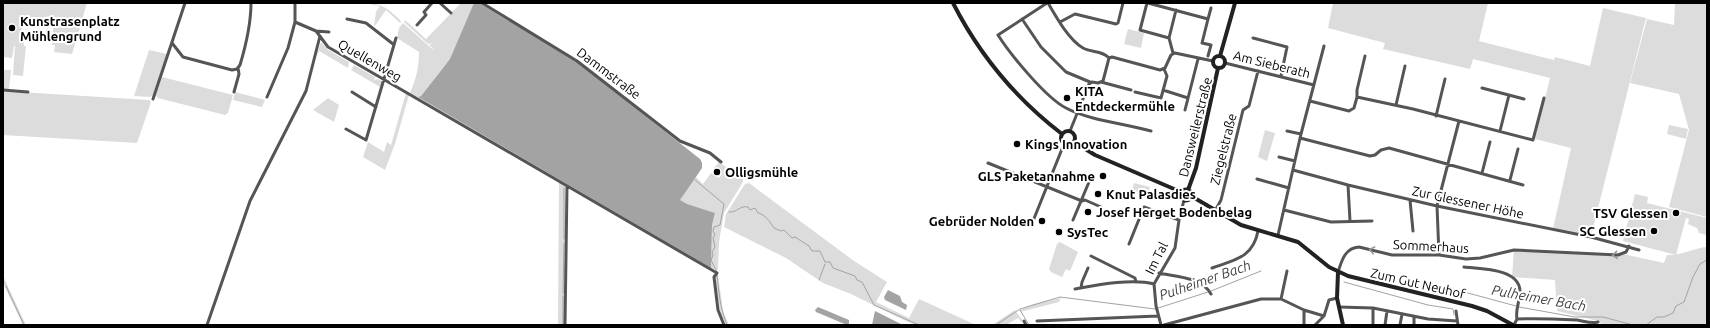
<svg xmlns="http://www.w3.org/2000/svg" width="1710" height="328" font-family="Ubuntu,sans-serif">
	<rect width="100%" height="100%" fill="#fff"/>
	<path fill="#dcdcdc" d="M3,3H87L72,54L54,52L55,45H52L54,16L43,17L42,26L21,25L24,46H26L23,76L13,75L15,46H14L12,58L3,57Z
		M364,3C382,3 389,9 401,21L400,23L386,10L374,27L376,12L380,6Z
		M461,3H479L700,159C704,166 700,171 696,177L703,184L711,173L719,178L722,174L714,168L719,162L743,179V182L724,213L719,242L718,270L711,268L712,225L715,213L686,204L445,65L421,96L418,97L410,93C416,79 419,67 419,52L397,38L399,28L403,23L430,47L435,50L429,45L433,43L428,44L404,22L405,20L426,39Z
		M1333,3H1488L1479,41L1554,60L1555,57L1590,66L1603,8L1646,18L1591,236L1553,229L1571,148L1535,139L1550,78L1473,59L1470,69L1383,49L1385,43L1328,28Z
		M1675,3H1707V217L1669,207L1689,130L1679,94L1630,83L1647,19L1674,25Z
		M1128,29L1144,33L1141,48L1124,44Z
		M321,42L328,50L349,62L348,68L319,51L316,58Z
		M149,50L167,54L153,95L150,97L134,96Z
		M354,65L375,77L374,79L376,80L377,79L382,81L380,87L351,70Z
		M3,70H11L9,89H3Z
		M162,77L233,95L228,113L225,115L158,98L156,95Z
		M3,91L149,100L151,102L137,143L3,135Z
		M235,92L265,100L262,107L233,100Z
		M406,93L409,95L395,144L385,170L363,157L368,142L384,152L387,142L391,145Z
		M328,98L339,105L334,122L313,110Z
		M1669,125L1688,129L1686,139L1667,134Z
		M1265,130L1275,133L1267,161L1258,157Z
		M559,182L565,186L564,325H558Z
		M749,183L854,261L887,282L876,302L909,318L919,299L976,325H917L908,322L851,294L823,283L786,258L724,227L726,214L745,184Z
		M1134,183L1150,187L1147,196L1132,190Z
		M1635,194L1648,197L1647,203L1707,218V235L1699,233L1697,228L1688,224L1689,219L1686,218L1676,255L1623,241Z
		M1060,242L1078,252L1070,271L1066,269L1062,277L1051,272L1049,269L1057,244Z
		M1707,247V325H1603L1598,321L1557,311L1555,280L1512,277L1514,250L1623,254L1664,263L1667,255C1681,256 1693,248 1707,247Z
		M715,275H718L723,311L729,325H726L720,311Z
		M3,276L26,325H23L3,283Z
		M1061,298L1059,302L1020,312V310L1033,304Z
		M1015,310L1023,321L1021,322L1018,318L1006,325H992Z"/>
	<path fill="#a3a3a3" d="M474,3H479L577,62L700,159L702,163V168L680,200L687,204L715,213L712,225L711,268L418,97L421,96L450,59Z
		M888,290L900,296L902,302L907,305L906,310L885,300L884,297Z
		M818,307L849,320V324L847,325L816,312L815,310Z
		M875,311L903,325H872Z"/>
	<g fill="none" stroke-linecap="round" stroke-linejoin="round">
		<path stroke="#a3a3a3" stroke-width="1" d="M695,180L724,204L720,225L714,227L713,231L715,235L713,238L715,247L712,252L713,255L711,260L717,272
			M729,212C737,213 740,205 748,207L750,210L755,208L758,213C766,215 769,221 774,228L781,231L784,230L792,238L795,237L809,246L812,251H820L825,262H830L833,268L855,276L857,280L862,282L874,305L919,325
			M564,239V188
			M717,275C719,293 720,308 727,325
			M3,280L4,282
			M819,280L825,264
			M1344,282L1428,305L1453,309L1454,315
			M6,286L24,325
			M1211,291L1261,271
			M563,293L564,243
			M1444,296L1453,289L1516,306
			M1519,307L1575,317H1603L1633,325
			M1020,310L1029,325
			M563,325V296
			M996,325L1020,309L1060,297L1155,309L1208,292
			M1646,325L1657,317H1664L1673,313L1676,306L1684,302L1693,277L1700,264L1707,260"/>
		<path stroke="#555" stroke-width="3" d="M295,3V22L316,31L328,47L717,273L714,277L718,310L724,325
			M440,3L451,13
			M482,3L577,61L680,141L710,153L721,162
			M1047,3L998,35C1010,54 1046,98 1066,108C1088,120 1126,124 1151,131
			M1048,3C1056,17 1069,40 1083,48C1092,53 1102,50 1109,58
			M1147,3L1140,30L1169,38L1176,10
			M1148,3L1208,19L1202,43L1211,45L1208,56
			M347,19L366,23L393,44
			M1022,19L1041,47L1066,72L1090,82
			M1208,19L1211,8
			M1060,22L1075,14L1116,24L1118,23L1123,3
			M417,25L426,15L424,12L432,3
			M316,31L329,32
			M1169,38L1173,53
			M1253,38L1287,47L1281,76
			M172,43L183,57L232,70L237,69L240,65C246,45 251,25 251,3
			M1109,58L1112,57L1160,70L1165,68L1171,55L1175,53L1213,61
			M1225,63L1314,85
			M1101,82L1131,90
			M1482,88L1524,99
			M3,90L28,92
			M1163,90L1188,98
			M234,92L239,74L238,68
			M352,92L376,107
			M1135,92L1161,98L1167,76L1164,69
			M267,97L288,48L295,22
			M1357,97V90L1365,56
			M153,99L185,3
			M1310,101L1349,111L1354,108L1357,97L1413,109L1533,140L1544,98
			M1396,105L1405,66
			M1185,110L1198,59
			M1436,116L1445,79
			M346,129L366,140L396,38
			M1070,131L1089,84L1092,82L1098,83L1103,81L1109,58
			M1287,131L1301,134
			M1500,131L1509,95
			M1300,138L1370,156L1375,155L1381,150L1389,148L1523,185
			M1279,157L1295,161
			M988,163L1082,201L1085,200L1101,207
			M1293,170L1348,185L1437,206L1591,237L1639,250
			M1482,173L1490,142
			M1257,179L1289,188
			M1510,180L1518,149
			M1348,185L1350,221
			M1410,200L1413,231
			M1284,210L1331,222L1372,221
			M1215,211L1221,200L1243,110L1249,106L1258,71
			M1073,220L1089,182
			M1031,226L1064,144
			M1278,235L1301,134L1324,46
			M1129,244L1144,207L1179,220
			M1439,255L1437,206L1459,121
			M1091,256L1135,278L1136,282
			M1464,267C1480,269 1519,268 1520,291C1520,301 1515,310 1517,319L1514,325
			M1212,268C1234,260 1253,258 1258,231
			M1338,272C1342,260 1345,248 1359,247L1392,255H1439L1466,259L1480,258L1514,250L1618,255L1626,252L1629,246
			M1159,273C1176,277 1202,277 1211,294
			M1081,288L1082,282L1088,268
			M1075,289C1097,285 1132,278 1154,284
			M1281,299L1287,271
			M1339,307L1373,308L1428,319L1457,321
			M1456,311L1458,325
			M1517,319C1537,318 1557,319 1577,320C1584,321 1591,324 1598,322
			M1024,321L1026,325
			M1037,321L1158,316
			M207,325L250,201L306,91L320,36
			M565,325L567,186
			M1161,325L1156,306L1154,284L1175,248L1179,220L1184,200
			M1164,325L1261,299H1281L1304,310L1324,316L1329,300L1337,298
			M1304,325V310
			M1315,325L1324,316
			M1373,325V308
			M1385,325L1387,311
			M1400,325L1402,314
			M1414,325V316"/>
		<path stroke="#222" stroke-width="4" d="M953,3C980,56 1015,98 1062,134
			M1220,56L1235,3
			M1213 62a6 6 0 1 1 12 0a6 6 0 1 1-12 0Z
			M1061 138a7 7 0 1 1 14 0a7 7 0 1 1-14 0Z
			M1074,142L1095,155L1181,192
			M1180.5 195a5.5 5.5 0 1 1 11 0a5.5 5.5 0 1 1-11 0Z
			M1188,190L1196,168L1218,68
			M1191,196L1241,225L1298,242L1329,267L1348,276L1472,306L1487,311L1513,325
			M1338,272L1337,298L1343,325"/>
	</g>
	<defs><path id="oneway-chevron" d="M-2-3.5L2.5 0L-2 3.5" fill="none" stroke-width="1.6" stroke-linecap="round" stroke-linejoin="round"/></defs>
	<g stroke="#999">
		<use href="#oneway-chevron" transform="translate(1372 250) rotate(-168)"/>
		<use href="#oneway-chevron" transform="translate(1615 255) rotate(175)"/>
	</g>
	<g fill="#000" stroke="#fff" stroke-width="1.5">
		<circle cx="12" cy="28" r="4"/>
		<circle cx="1067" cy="98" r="4"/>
		<circle cx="1017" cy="144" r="4"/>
		<circle cx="717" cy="172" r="4"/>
		<circle cx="1103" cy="176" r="4"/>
		<circle cx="1098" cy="194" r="4"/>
		<circle cx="1088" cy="212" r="4"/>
		<circle cx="1676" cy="213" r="4"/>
		<circle cx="1042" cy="221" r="4"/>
		<circle cx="1654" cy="231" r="4"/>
		<circle cx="1059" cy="232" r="4"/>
	</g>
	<g text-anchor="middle" stroke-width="4" stroke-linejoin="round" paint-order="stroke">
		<g font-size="13" font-weight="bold" fill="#000" stroke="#fff" text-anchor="start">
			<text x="20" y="26">Kunstrasenplatz<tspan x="20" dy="15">Mühlengrund</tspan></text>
			<text x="1075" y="96">KITA<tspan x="1075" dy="15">Entdeckermühle</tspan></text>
			<text x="1025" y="149">Kings Innovation</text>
			<text x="725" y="177">Olligsmühle</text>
			<text x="1095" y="181" text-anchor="end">GLS Paketannahme</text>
			<text x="1106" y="199">Knut Palasdies</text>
			<text x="1096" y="217">Josef Herget Bodenbelag</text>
			<text x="1668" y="218" text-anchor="end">TSV Glessen</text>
			<text x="1034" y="226" text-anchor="end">Gebrüder Nolden</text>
			<text x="1646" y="236" text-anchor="end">SC Glessen</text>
			<text x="1067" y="237">SysTec</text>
		</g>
		<g font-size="13" fill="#000" stroke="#fff">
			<text transform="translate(370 60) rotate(30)" y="5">Quellenweg</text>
			<text transform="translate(1272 64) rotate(14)" y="5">Am Sieberath</text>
			<text transform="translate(609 73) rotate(37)" y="5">Dammstraße</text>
			<text transform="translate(1195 127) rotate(-76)" y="5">Dansweilerstraße</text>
			<text transform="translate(1223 149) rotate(-76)" y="5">Ziegelstraße</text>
			<text transform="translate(1468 202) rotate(12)" y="5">Zur Glessener Höhe</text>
			<text transform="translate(1431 246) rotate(3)" y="5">Sommerhaus</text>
			<text transform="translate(1156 258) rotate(-63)" y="5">Im Tal</text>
			<text transform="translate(1418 283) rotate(13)" y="5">Zum Gut Neuhof</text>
		</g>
		<g font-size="14" font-style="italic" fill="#444" stroke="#fff">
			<text transform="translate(1205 280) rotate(-19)" y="5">Pulheimer Bach</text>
			<text transform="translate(1539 298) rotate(10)" y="5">Pulheimer Bach</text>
		</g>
	</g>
	<rect width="1710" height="328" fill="none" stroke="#000000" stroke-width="8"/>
</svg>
